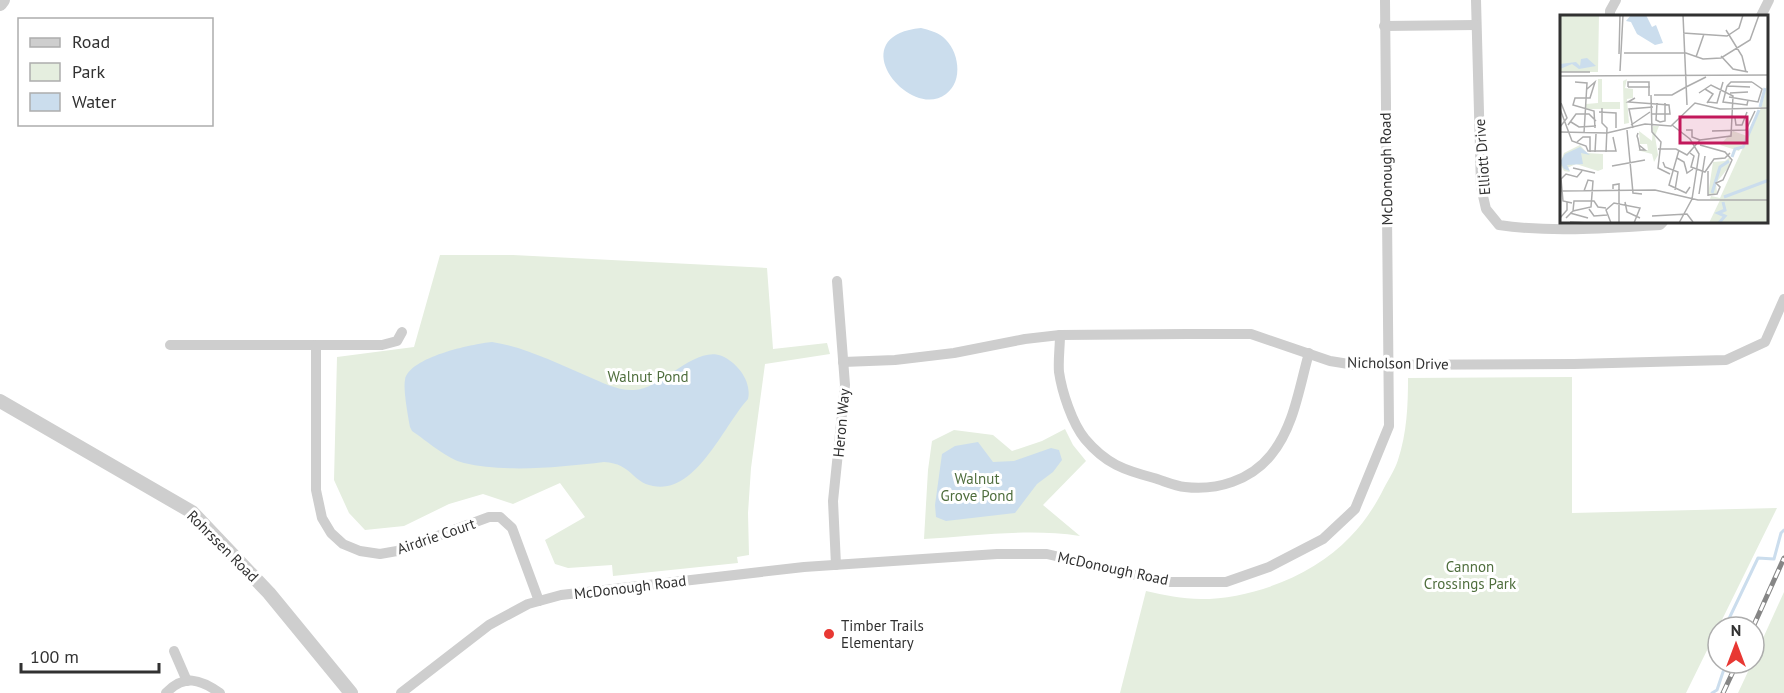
<svg xmlns="http://www.w3.org/2000/svg" width="1784" height="693" font-family="'PT Sans',sans-serif">
	<style>
		.green { fill: #e5eedf }
		.water { fill: #cbdded }
		.lines { fill: none; stroke-linecap: round; stroke-linejoin: round }
		.stream { stroke: #cbdded; stroke-width: 3 }
		.minor { stroke: #cecece; stroke-width: 10 }
		.tertiary { stroke: #cecece; stroke-width: 14 }
		.rail-casing { stroke: #868686; stroke-width: 5 }
		.rail { stroke: #fff; stroke-width: 3; stroke-dasharray: 9; stroke-linecap: butt }
		.poi-dot { fill: #e83833; stroke: #fff; stroke-width: 2 }
		.labels { text-anchor: middle; dominant-baseline: central; stroke-width: 6; stroke-linejoin: round; paint-order: stroke }
		.street-label { font-size: 15px; fill: #313131; stroke: #fff }
		.park-label { font-size: 15px; fill: #4f6e3d; stroke: #fff }
		.poi-label { font-size: 15px; fill: #313131; stroke: #fff; text-anchor: start }
		.inset-river { fill: none; stroke: #cbdded; stroke-width: 3 }
		.inset-road { fill: none; stroke: #adadad; stroke-width: 1.5 }
		.view { fill: #c2185b; fill-opacity: 0.15; stroke: #c2185b; stroke-width: 3 }
		.inset-edge { fill: none; stroke: #313131; stroke-width: 3 }
	</style>
	<rect width="100%" height="100%" fill="#fff"/>
	<g class="green">
		<polygon points="440,255 513,255 767,268 773,349 827,343 830,354 765,364 751,468 748,513 749,555 737,557 738,563 613,576 612,565 568,568 555,564 545,540 585,517 560,483 513,504 483,494 449,504 404,526 365,530 349,513 334,480 337,357 414,347"/>
		<path d="M1572,377v136l205,-5 -91,185h-566l26,-102c18,4 36,8 55,8 52,0 113,-24 149,-62 14,-14 25,-31 34,-49 5,-9 11,-19 14,-28 9,-27 10,-55 10,-82z"/>
		<path d="M1065,429l8,16 13,16 -43,44 37,31c-52,-8 -104,0 -156,3l4,-69 4,-29 22,-11 39,5 19,16 30,-10z"/>
		<polygon points="1784,592 1784,693 1738,693 1752,663 1754,663 1754,658"/>
	</g>
	<g class="water">
		<path d="M921,28c8,2 16,4 22,9 16,13 21,44 3,57 -36,28 -106,-58 -25,-66z"/>
		<path d="M492,342c33,5 64,21 95,34 14,6 31,15 47,14 28,-1 61,-45 88,-34 16,7 30,26 26,43 -24,26 -52,96 -95,87 -22,-4 -20,-22 -49,-24 -42,5 -98,11 -140,1 -17,-4 -37,-22 -52,-32l-2,-4c-2,-11 -7,-38 -5,-47 4,-23 67,-36 87,-38z"/>
		<polygon points="978,442 993,462 1014,461 1051,448 1059,450 1062,460 1053,472 1037,484 1015,513 946,521 936,517 935,505 942,454 955,446"/>
	</g>
	<g class="lines">
		<g class="stream">
			<polyline points="1725,627 1758,558 1774,559 1781,533 1784,530"/>
			<polyline points="1712,693 1717,690 1726,663"/>
		</g>
		<g class="minor">
			<path d="M1476,0l5,187 5,22 13,16c53,8 108,3 161,0l3,-3"/>
			<polyline points="1610,16 1610,11 1616,0"/>
			<polyline points="1761,16 1769,0"/>
			<polyline points="1384,26 1476,25"/>
			<path d="M1060,335c0,12 -2,25 -1,37 3,20 13,51 26,67 21,25 39,31 69,39 10,3 21,8 31,9 32,4 66,-7 86,-32 23,-28 28,-67 38,-102"/>
			<polyline points="170,345 316,345 316,490 322,518 331,533 343,544 360,551 380,554 397,551 489,517 500,517 512,528 539,601"/>
			<polyline points="316,345 382,345 397,341 402,332"/>
			<polyline points="843,362 895,360 954,353 1025,339 1060,335 1188,334 1251,334 1330,361 1355,365 1574,364 1726,360 1765,342 1784,299"/>
			<polyline points="836,565 833,501 845,385 837,281"/>
			<polyline points="174,651 187,681"/>
			<path d="M166,693c18,-19 34,-14 54,0"/>
			<polyline points="401,693 489,625 528,604 561,595 804,567 997,554 1047,554 1165,582 1226,582 1269,567 1323,539 1355,509 1389,426 1385,0"/>
		</g>
		<g class="tertiary">
			<polyline points="0,4 3,0"/>
			<polyline points="0,401 192,512 269,593 351,693"/>
		</g>
		<defs>
			<g id="rail">
				<polyline points="1753,627 1784,558"/>
				<polyline points="1723,693 1737,663"/>
			</g>
		</defs>
		<use href="#rail" class="rail-casing"/>
		<use href="#rail" class="rail"/>
	</g>
	<circle class="poi-dot" cx="829" cy="634" r="6"/>
	<g class="labels">
		<g class="street-label">
			<text transform="translate(1482 157) rotate(-94)">Elliott Drive</text>
			<text transform="translate(1386 169) rotate(-91)">McDonough Road</text>
			<text transform="translate(1398 363) rotate(1)">Nicholson Drive</text>
			<text transform="translate(841 423) rotate(-85)">Heron Way</text>
			<text transform="translate(436 536) rotate(-19)">Airdrie Court</text>
			<text transform="translate(223 546) rotate(45)">Rohrssen Road</text>
			<text transform="translate(1113 568) rotate(12)">McDonough Road</text>
			<text transform="translate(630 587) rotate(-7)">McDonough Road</text>
		</g>
		<g class="park-label">
			<text x="648" y="376">Walnut Pond</text>
			<text x="977" y="478">Walnut<tspan x="977" dy="17">Grove Pond</tspan></text>
			<text x="1470" y="566">Cannon<tspan x="1470" dy="17">Crossings Park</tspan></text>
		</g>
		<g class="poi-label">
			<text x="841" y="625">Timber Trails<tspan x="841" dy="17">Elementary</tspan></text>
		</g>
	</g>
	<g transform="translate(1560 15)">
		<rect width="208" height="208" fill="#fff"/>
		<path d="M0,0h39l-1,57h-38zM38,64h4v23h18v7h-34v-5l12,-1zM67,64l-2,9 8,1v9l-6,1 2,24 -5,1 -1,-43zM208,66v142h-59l11,-23 -10,-1 1,-3 9,2 41,-90zM93,111h6l-4,10 3,19 -4,7 -2,-8 -15,-4h11l-1,-6h-7l-1,-13 13,10zM173,116l14,5 -8,15 -19,-6zM20,130l7,8 16,1v15l-5,2 -22,-7 -9,4 3,4 -6,-1 -4,-7 4,-11zM170,142l-1,10 -13,16 1,10 -9,2 5,-33 12,-1z" fill="#e5eedf"/>
		<path d="M71,0h15l6,12 4,-2 7,18 -8,2 -18,-11 -6,-12 -5,-1zM27,43l9,8 -17,3 -7,-5 -12,5v-5l16,-2 4,4 1,-7zM20,132l10,8 -9,-2 2,11 -16,1 3,6 -6,-2 -4,-7 5,-8z" fill="#cbdded"/>
		<path class="inset-river" d="M200,92l5,-19M172,142l3,-8 8,-2 16,-37M152,178l8,-26 9,-6M164,182l45,-17M159,208l6,-7 -7,-3 7,-3 -2,-8"/>
		<path class="inset-road" d="M123,0l4,90M166,15l16,26 4,16M123,18l44,3 12,-8 4,-13M64,38h62l17,6 18,-1 29,-18 9,-25M59,39l1,-39M161,41l12,13 15,3M136,42l8,-23M60,56l3,-56M0,57h30M0,61l209,-1M15,67l12,1 -3,50M167,71l-4,16 24,3 1,-5M167,71l4,-4h21M167,71l23,1M68,72v-5h21v14M68,72h22M126,72l20,-10M27,74l8,-7 -5,16h-15l-2,7 21,6 1,17M145,74l8,5 -6,9M170,78l18,-1M91,80l1,37 9,10 -3,26 12,6M94,80h18l14,-8M169,82l29,5 4,-13 -10,-7M75,83l-7,4 41,3 1,9h-18M148,87l9,1 6,-21M97,88l-1,17 4,2 5,-1v-18M42,93v15l5,5 -1,24M0,94l12,32 14,5 2,5h28l-3,-14M39,97l17,1v15M175,103l1,7h6l5,-13M11,107l8,5 17,-1M8,110l8,-11h13l7,7M71,110l19,-13M112,110l18,14 9,15 -7,45 -13,24M0,112l7,-9 -6,-15M73,113l-4,-19 24,-2M67,115l6,63 9,1M126,115h6v7l8,3M152,116l34,-1 9,-19M0,117l47,1 38,-9 26,2 24,-23 25,6 49,-1M78,118l-1,3 1,3 2,11h5l-6,-5M17,127l6,-5h7v15M140,130l25,7 7,8 -9,20 -7,3 4,4 -3,7 -9,1M98,134h18l11,6 13,-15 31,-4 2,-40 -22,-11 -12,8M119,135l-10,35 17,8 4,-6M35,137l1,-18M130,138l4,3 -3,11 14,5 9,-13 11,-1 5,-5M117,143l7,4 3,11 6,-4M103,147l2,5 13,5 -3,18M52,151l33,-6M13,153l22,5M1,164l2,22 9,2M1,164l5,-5 11,3 5,-6M53,174v-4l6,-1v39M0,176l95,-1 43,10h71M139,179l6,-38M148,181v-25M65,187l2,10 13,6M29,194l5,7 13,-1M13,196l1,-10h20l4,6 8,1M10,198l18,5M92,201l35,-2 6,8M0,203l7,-8v-8M6,203l7,-7 18,-4 2,-26 -5,-1 -4,11M10,207l19,1M51,208l-5,-13 8,-7 26,5 -6,15"/>
		<path class="view" d="M120,102h67v26h-67z"/>
		<rect width="208" height="208" class="inset-edge"/>
	</g>
	<rect x="18" y="18" width="195" height="108" fill="#ffffff" stroke="#adadad" stroke-width="1.5"/>
	<rect x="30" y="38" width="30" height="9" fill="#cecece" stroke="#adadad" stroke-width="1.5"/>
	<text x="72" y="48" font-size="18" fill="#313131">Road</text>
	<rect x="30" y="63" width="30" height="18" fill="#e5eedf" stroke="#adadad" stroke-width="1.5"/>
	<text x="72" y="78" font-size="18" fill="#313131">Park</text>
	<rect x="30" y="93" width="30" height="18" fill="#cbdded" stroke="#adadad" stroke-width="1.5"/>
	<text x="72" y="108" font-size="18" fill="#313131">Water</text>
	<g transform="translate(1736 645)"><circle r="28" fill="#ffffff" stroke="#adadad" stroke-width="1.5"/>
	<path d="M0-4.5L10 22L0 15L-10 22Z" fill="#e83833"/>
	<text y="-9" font-size="16" font-weight="bold" text-anchor="middle" fill="#313131">N</text>
	</g>
	<path d="M21 663v9h138v-9" fill="none" stroke="#313131" stroke-width="3"/>
	<text x="30" y="663" font-size="18" fill="#313131" stroke="#ffffff" stroke-width="4.5" paint-order="stroke">100 m</text>
</svg>
